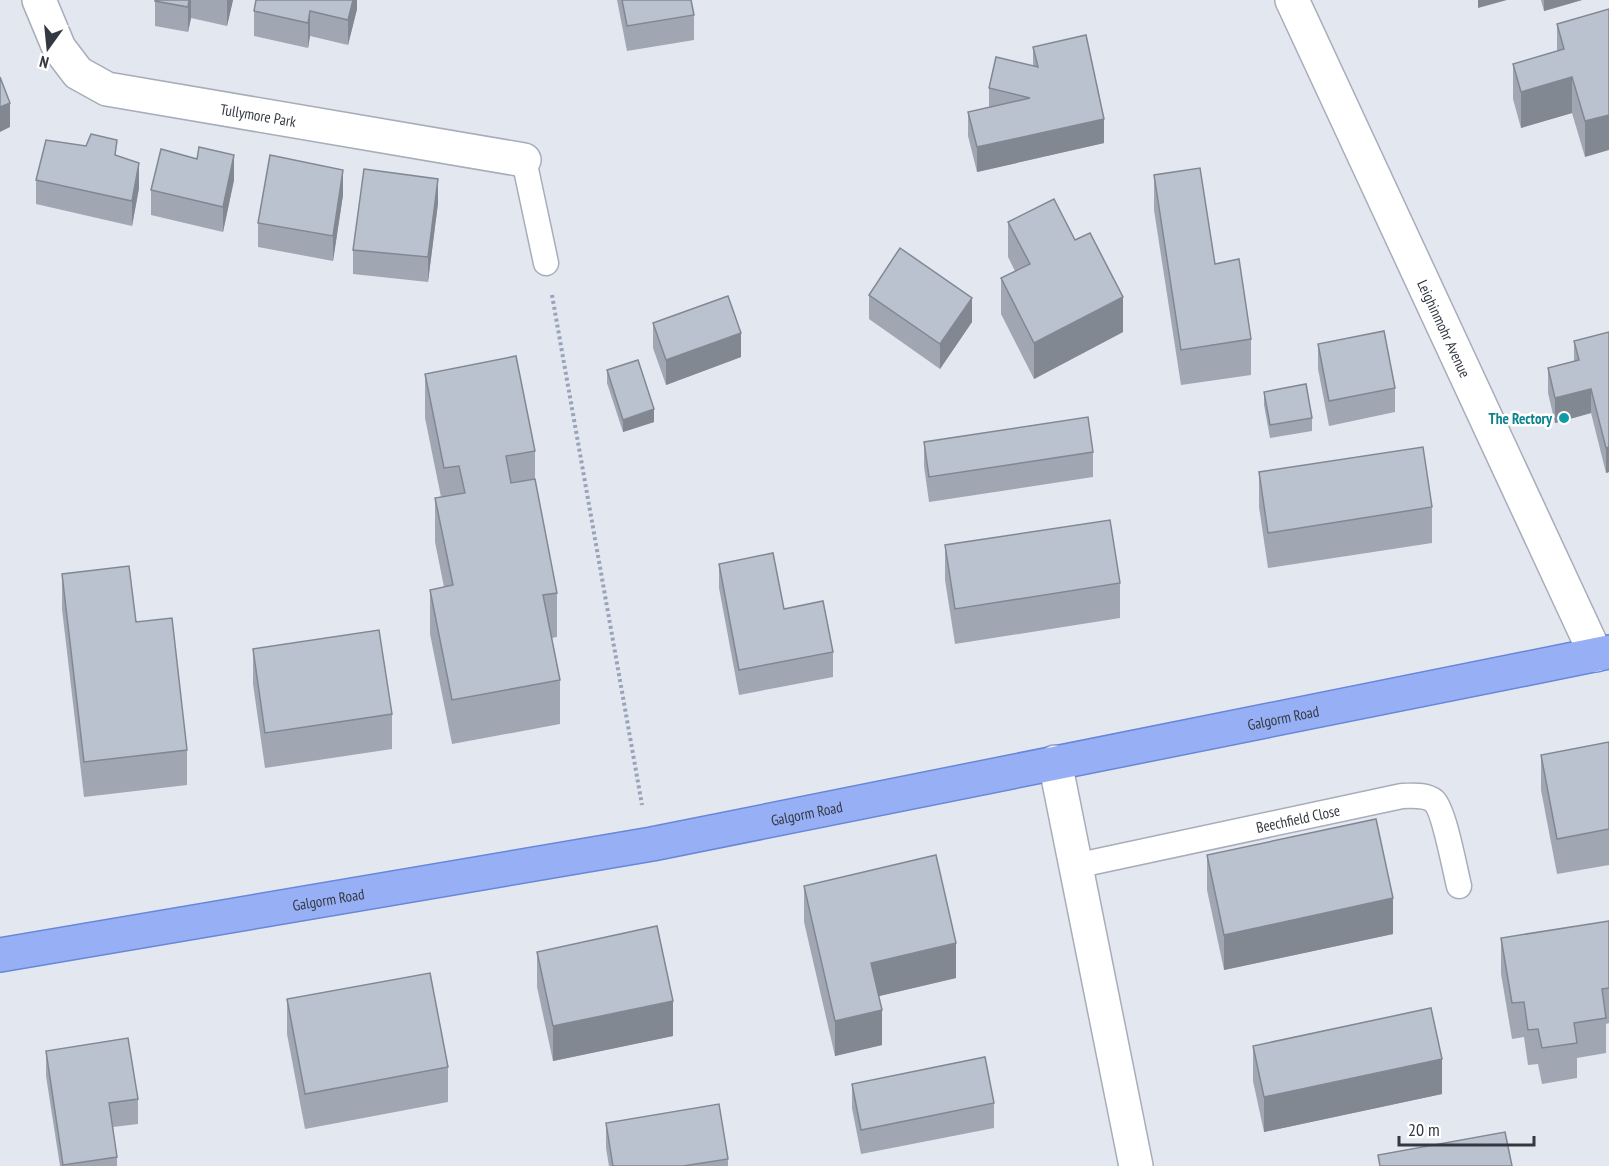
<svg xmlns="http://www.w3.org/2000/svg" width="1609" height="1166" font-family="'PT Sans Narrow',sans-serif">
	<style>
		.lines { fill: none; stroke-linecap: round; stroke-linejoin: round }
		.lane-casing { stroke: #a7adba; stroke-width: 27 }
		.street-casing { stroke: #a7adba; stroke-width: 36 }
		.primary-casing { stroke: #6987d8; stroke-width: 36 }
		.path { stroke: #99a4bb; stroke-width: 4; stroke-dasharray: 3 3; stroke-linecap: butt }
		.lane { stroke: #fff; stroke-width: 24 }
		.street { stroke: #fff; stroke-width: 33 }
		.primary { stroke: #97aff5; stroke-width: 33 }
		.wall { fill: #a0a7b3 }
		.shaded-wall { fill: #828892 }
		.building { fill: #bac2d0; stroke: #828892; stroke-width: 1.5 }
		.culture-dot { fill: #0f9aa8; stroke: #fff; stroke-width: 2 }
		.labels { text-anchor: middle; dominant-baseline: central; stroke-width: 5; stroke-linejoin: round; paint-order: stroke }
		.street-label { font-size: 15px; fill: #343941; stroke: #fff }
		.culture-label { font-size: 15px; font-weight: bold; fill: #0d838f; stroke: #fff; text-anchor: end }
	</style>
	<rect width="100%" height="100%" fill="#e3e7f0"/>
	<g class="lines">
		<defs>
			<g id="lane">
				<polyline points="524,160 546,263"/>
				<path id="s1" d="M1075,866l327,-70c11,0 23,-2 32,5 10,9 21,69 25,85"/>
			</g>
			<g id="street">
				<path id="s2" d="M39,0l20,48 19,25 29,16 417,71"/>
				<path id="s3" d="M1292,0l304,655"/>
				<polyline points="1055,762 1136,1166"/>
			</g>
			<g id="primary">
				<path id="s4" d="M0,955l652,-111 957,-192"/>
			</g>
		</defs>
		<use href="#lane" class="lane-casing"/>
		<use href="#street" class="street-casing"/>
		<use href="#primary" class="primary-casing"/>
		<polyline class="path" points="552,295 642,805"/>
		<use href="#lane" class="lane"/>
		<use href="#street" class="street"/>
		<use href="#primary" class="primary"/>
	</g>
	<g class="wall">
		<polygon points="155,0 233,0 227,26 191,18 188,32 155,26"/>
		<polygon points="357,0 357,9 348,45 310,36 308,48 254,36 254,11"/>
		<polygon points="617,0 691,0 694,15 694,40 627,51"/>
		<polygon points="1541,0 1582,0 1544,11"/>
		<polygon points="1609,9 1585,157 1572,113 1521,128 1513,99 1513,64 1557,51 1557,24"/>
		<polygon points="1033,47 1104,143 977,172 968,136 968,112 989,107 989,88 1033,66"/>
		<polygon points="86,146 117,156 139,188 132,226 36,204 36,180"/>
		<polygon points="197,159 234,180 223,232 151,215 151,190"/>
		<polygon points="1154,175 1215,264 1251,339 1251,375 1181,385 1154,210"/>
		<polygon points="343,195 333,261 258,247 258,223"/>
		<polygon points="438,203 428,282 353,274 353,250"/>
		<polygon points="1008,222 1123,332 1034,379 1001,314 1001,278 1015,271 1008,257"/>
		<polygon points="869,295 972,322 940,369 869,319"/>
		<polygon points="653,323 741,357 666,385 653,348"/>
		<polygon points="1609,332 1609,472 1606,473 1591,413 1555,423 1548,393 1548,368 1574,361 1574,341"/>
		<polygon points="1318,344 1395,388 1395,412 1329,426 1318,369"/>
		<polygon points="607,370 654,422 623,432 607,383"/>
		<polygon points="425,374 535,451 535,479 557,593 557,637 552,638 560,680 560,724 452,744 430,634 430,590 444,587 435,542 435,498 441,497 425,418"/>
		<polygon points="1264,392 1312,418 1312,431 1270,438 1264,405"/>
		<polygon points="924,442 1093,452 1093,477 929,502 924,466"/>
		<polygon points="1259,472 1432,507 1432,543 1268,568 1259,507"/>
		<polygon points="945,545 1120,583 1120,618 955,644 945,580"/>
		<polygon points="719,564 784,609 833,652 833,677 739,695 719,588"/>
		<polygon points="62,574 136,622 187,750 187,785 84,797 62,609"/>
		<polygon points="253,649 392,714 392,749 265,768 253,684"/>
		<polygon points="1609,742 1609,865 1557,874 1541,790 1541,755"/>
		<polygon points="1207,855 1393,934 1224,970 1207,890"/>
		<polygon points="804,886 956,978 879,996 882,1045 835,1056 804,922"/>
		<polygon points="1609,921 1609,1023 1606,1024 1606,1053 1577,1058 1577,1078 1542,1084 1538,1064 1528,1065 1524,1037 1512,1039 1501,974 1501,938"/>
		<polygon points="537,952 673,1036 553,1061 537,987"/>
		<polygon points="287,999 448,1067 448,1102 305,1129 287,1034"/>
		<polygon points="1253,1046 1442,1094 1264,1132 1253,1081"/>
		<polygon points="46,1051 138,1099 138,1124 113,1127 117,1157 117,1166 60,1166 46,1076"/>
		<polygon points="852,1084 994,1103 994,1128 861,1154 852,1108"/>
		<polygon points="606,1123 728,1159 728,1166 609,1166 606,1148"/>
	</g>
	<g class="shaded-wall">
		<polygon points="189,0 191,0 191,18 188,32 188,7"/>
		<polygon points="227,0 233,0 227,26"/>
		<polygon points="353,0 357,0 357,9 348,45 348,20"/>
		<polygon points="1478,0 1507,0 1478,8"/>
		<polygon points="1544,0 1582,0 1544,11"/>
		<polygon points="310,11 310,36 308,48 308,23"/>
		<polygon points="1572,77 1572,113 1521,128 1521,92"/>
		<polygon points="10,103 10,127 0,132 0,107"/>
		<polygon points="1609,115 1609,150 1585,157 1585,121"/>
		<polygon points="1104,119 1104,143 977,172 977,147"/>
		<polygon points="234,155 234,180 223,232 223,207"/>
		<polygon points="139,163 139,188 132,226 132,201"/>
		<polygon points="343,170 343,195 333,261 333,236"/>
		<polygon points="438,179 438,203 428,282 428,257"/>
		<polygon points="1123,297 1123,332 1034,379 1034,343"/>
		<polygon points="972,298 972,322 940,369 940,344"/>
		<polygon points="741,333 741,357 666,385 666,360"/>
		<polygon points="1591,389 1591,413 1555,423 1555,398"/>
		<polygon points="654,409 654,422 623,432 623,420"/>
		<polygon points="1609,447 1609,472 1606,473 1606,448"/>
		<polygon points="1393,898 1393,934 1224,970 1224,935"/>
		<polygon points="956,943 956,978 871,998 871,963"/>
		<polygon points="673,1001 673,1036 553,1061 553,1026"/>
		<polygon points="882,1010 882,1045 835,1056 835,1021"/>
		<polygon points="1442,1059 1442,1094 1264,1132 1264,1097"/>
	</g>
	<g class="building">
		<polygon points="155,0 189,0 188,7 155,1"/>
		<polygon points="256,0 353,0 348,20 310,11 308,23 254,11"/>
		<polygon points="622,0 691,0 694,15 627,26"/>
		<polygon points="1609,9 1609,115 1585,121 1572,77 1521,92 1513,64 1564,49 1557,24"/>
		<polygon points="1086,35 1104,119 977,147 968,112 1030,98 989,88 996,57 1038,67 1033,47"/>
		<polygon points="0,77 10,103 0,107"/>
		<polygon points="91,134 117,140 115,155 139,163 132,201 36,180 46,140 86,146"/>
		<polygon points="199,147 234,155 223,207 151,190 161,149 197,159"/>
		<polygon points="270,155 343,170 333,236 258,223"/>
		<polygon points="1200,168 1215,264 1239,259 1251,339 1181,350 1154,175"/>
		<polygon points="364,169 438,179 428,257 353,250"/>
		<polygon points="1054,199 1075,240 1090,233 1123,297 1034,343 1001,278 1030,264 1008,222"/>
		<polygon points="900,248 972,298 940,344 869,295"/>
		<polygon points="728,296 741,333 666,360 653,323"/>
		<polygon points="1384,331 1395,388 1329,401 1318,344"/>
		<polygon points="1609,332 1609,447 1606,448 1591,389 1555,398 1548,368 1579,360 1574,341"/>
		<polygon points="516,356 535,451 506,456 511,483 535,479 557,593 543,595 560,680 452,700 430,590 453,585 435,498 465,493 459,466 444,468 425,374"/>
		<polygon points="638,360 654,409 623,420 607,370"/>
		<polygon points="1306,384 1312,418 1270,425 1264,392"/>
		<polygon points="1088,417 1093,452 929,477 924,442"/>
		<polygon points="1423,447 1432,507 1268,533 1259,472"/>
		<polygon points="1110,520 1120,583 955,609 945,545"/>
		<polygon points="773,553 784,609 823,601 833,652 739,670 719,564"/>
		<polygon points="129,566 136,622 172,618 187,750 84,762 62,574"/>
		<polygon points="379,630 392,714 265,733 253,649"/>
		<polygon points="1609,742 1609,829 1557,839 1541,755"/>
		<polygon points="1376,819 1393,898 1224,935 1207,855"/>
		<polygon points="936,855 956,943 871,963 882,1010 835,1021 804,886"/>
		<polygon points="1609,921 1609,988 1602,989 1606,1018 1574,1023 1577,1043 1542,1048 1538,1029 1528,1030 1524,1002 1512,1003 1501,938"/>
		<polygon points="657,926 673,1001 553,1026 537,952"/>
		<polygon points="430,973 448,1067 305,1094 287,999"/>
		<polygon points="1431,1008 1442,1059 1264,1097 1253,1046"/>
		<polygon points="128,1038 138,1099 109,1103 117,1157 63,1165 46,1051"/>
		<polygon points="985,1057 994,1103 861,1130 852,1084"/>
		<polygon points="719,1104 728,1159 683,1166 613,1166 606,1123"/>
		<polygon points="1505,1132 1512,1166 1380,1166 1378,1155"/>
	</g>
	<circle class="culture-dot" cx="1564" cy="418" r="6"/>
	<g class="labels">
		<g class="street-label">
			<text stroke="none"><textPath href="#s2" startOffset="270">Tullymore Park</textPath></text>
			<text stroke="none"><textPath href="#s3" startOffset="362">Leighinmohr Avenue</textPath></text>
			<text stroke="none"><textPath href="#s4" startOffset="1305">Galgorm Road</textPath></text>
			<text stroke="none"><textPath href="#s4" startOffset="819">Galgorm Road</textPath></text>
			<text stroke="none"><textPath href="#s1" startOffset="228">Beechfield Close</textPath></text>
			<text stroke="none"><textPath href="#s4" startOffset="333">Galgorm Road</textPath></text>
		</g>
		<g class="culture-label">
			<text x="1552" y="418">The Rectory</text>
		</g>
	</g>
	<g transform="translate(48 48) rotate(195)" stroke="#ffffff" stroke-width="4.5" paint-order="stroke">
	<path d="M0-4.5L10 22L0 15L-10 22Z" fill="#343941"/>
	<text y="-9" font-size="16" font-weight="bold" text-anchor="middle" fill="#343941">N</text>
	</g>
	<path d="M1399 1136v9h135v-9" fill="none" stroke="#343941" stroke-width="3"/>
	<text x="1408" y="1136" font-size="18" fill="#343941" stroke="#ffffff" stroke-width="4.5" paint-order="stroke">20 m</text>
</svg>
